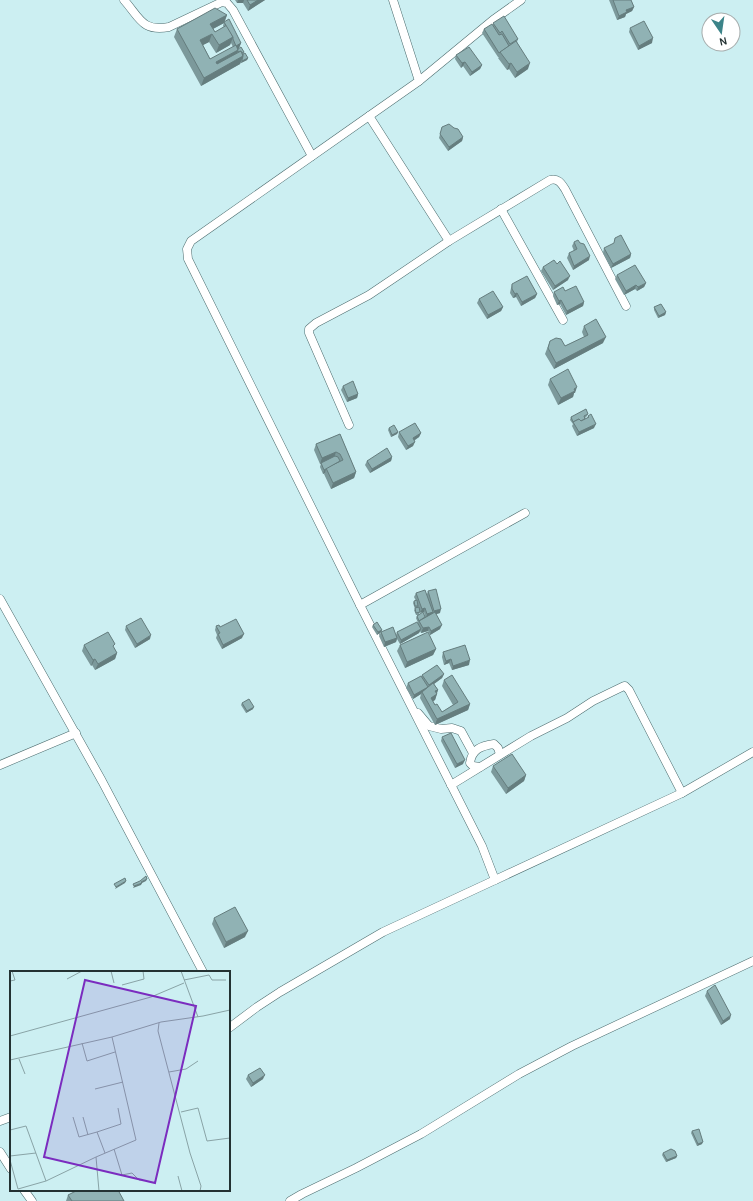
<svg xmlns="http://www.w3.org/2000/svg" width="753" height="1201" font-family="Karla,sans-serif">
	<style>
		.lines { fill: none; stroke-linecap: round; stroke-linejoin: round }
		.minor-casing { stroke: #4c6c6e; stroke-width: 9 }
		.minor { stroke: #fff; stroke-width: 8 }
		.wall { fill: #7c999b; fill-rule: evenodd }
		.shaded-wall { fill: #657d7e }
		.building { fill: #90b2b4; stroke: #657d7e }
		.inset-road { fill: none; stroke: #89a3a6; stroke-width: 1 }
		.view { fill: #7b2cbf; fill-opacity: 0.15; stroke: #7b2cbf; stroke-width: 2 }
		.inset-edge { fill: none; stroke: #243233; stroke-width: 2 }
	</style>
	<rect width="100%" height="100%" fill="#cceff2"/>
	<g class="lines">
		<defs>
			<g id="minor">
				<path d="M124,0c16,18 18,32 45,27l53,-25 5,1 6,7 79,146"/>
				<polyline points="419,81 493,20 521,0"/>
				<path d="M369,116l80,125 101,-61c8,-2 11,3 15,9l61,117"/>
				<polyline points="501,209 563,320"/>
				<polyline points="349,425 309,333 309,329 316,323 369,295 449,241"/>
				<polyline points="0,599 102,781 203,972"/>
				<polyline points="360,605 525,513"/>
				<polyline points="418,713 429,726 441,729 452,728 461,731 473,753"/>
				<polyline points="0,765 76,733"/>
				<path d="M480,767l-7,-1 -3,-3c2,-14 11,-17 24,-19l4,4 2,6"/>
				<polyline points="451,785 531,736 567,718 593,701 624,686 625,686 629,690 682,793"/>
				<polyline points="495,880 682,793 753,752"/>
				<polyline points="229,1028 257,1007 280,992 383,932 495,880 482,846 360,605 188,259 187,249 191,241 419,81 393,0"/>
				<polyline points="0,1121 11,1117"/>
				<polyline points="0,1152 11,1169"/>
				<polyline points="24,1190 32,1201"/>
				<polyline points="290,1201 302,1194 356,1168 421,1134 519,1074 572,1046 753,961"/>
			</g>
		</defs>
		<use href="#minor" class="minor-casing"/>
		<use href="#minor" class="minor"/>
	</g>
	<g class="wall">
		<polygon points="235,0 265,0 248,11 243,3 237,3"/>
		<polygon points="609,0 631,0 634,7 632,11 626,14 625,17 617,20"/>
		<path d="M227,15l-3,8 -11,6 2,3 9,-5 -1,-1 1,-4 17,21 -2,5 -1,1 6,3 -1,2 5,4 -1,2 -6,3v-1l-1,2 -39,22 -27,-49 3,-8zM209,42l7,11 14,-8 1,-2 2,4 -23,12 -7,-14z"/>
		<polygon points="493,23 518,39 517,42 528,69 515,78 509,69 507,70 498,58 499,57 498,57 482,33 484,29 493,25"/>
		<polygon points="630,28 652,43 638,50 629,32"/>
		<polygon points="456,55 482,65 480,69 470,76 463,66 461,68 455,59"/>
		<polygon points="442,127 463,137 462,141 448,151 439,138"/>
		<polygon points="574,242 589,260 573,270 567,258 569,253 574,251 572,246"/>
		<polygon points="604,248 631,254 630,258 611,268 603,253"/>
		<polygon points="557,264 568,280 553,290 541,271 543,267"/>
		<polygon points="617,275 646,283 644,287 637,291 635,289 624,295 615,279"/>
		<polygon points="512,284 537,294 535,298 521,306 516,297 513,298 510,293 511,288"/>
		<polygon points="565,291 584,302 583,306 566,315 560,304 557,305 553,296 554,292"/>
		<polygon points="479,299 503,307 501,311 487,319 477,303"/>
		<polygon points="654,307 666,312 665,315 658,318 654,310"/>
		<polygon points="584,326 603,343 554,369 545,354 550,341 565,346 584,337 582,332"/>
		<polygon points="550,379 575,393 574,393 573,397 558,405 548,385"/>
		<polygon points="343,386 358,394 357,398 347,402 341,390"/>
		<polygon points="588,414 587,416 585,418 585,419 587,418 588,416 594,428 577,436 572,426 573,424 570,420 571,417"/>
		<polygon points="389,428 398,432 397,434 391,437 388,430"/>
		<polygon points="399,432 421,433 419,437 414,441 413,446 406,450 398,437"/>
		<polygon points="340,434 356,472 354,478 331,489 324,474 325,473 323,474 320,467 321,463 320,464 314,450 316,444"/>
		<polygon points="392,457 391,461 370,473 365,465 367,461"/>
		<path d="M428,591l12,22 -4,1 4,15 -10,6 -2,-4 -7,2 -1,-2 -1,2 -19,11 -3,-5 -1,3 -12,5 -5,-11 2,-4 -4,3 -5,-8 1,-2 9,5 -1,2 15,3 1,-3 21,-9 -2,-5 1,-2 1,-1h-2l-2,-5 1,-1 -2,-6 1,-2h2l-2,-4 2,-4 11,1zM420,612h4l1,5 -6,-3z"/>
		<polygon points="126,626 150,639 135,648 125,630"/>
		<polygon points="216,626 220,627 242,638 222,649 216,638 217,635 215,630"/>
		<polygon points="84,645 114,648 117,653 115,659 95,670 92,665 91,666 82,651"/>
		<polygon points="400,645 436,649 433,655 405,668 397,651"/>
		<polygon points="443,652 469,665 452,670 449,663 444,665 442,657"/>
		<polygon points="444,674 442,678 434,684 438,690 435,700 433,701 435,705 442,712 453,705 442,686 444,680 470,704 468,710 435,725 420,698 421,694 413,699 406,688 408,683 421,677 422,675"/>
		<polygon points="242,703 253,709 246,713 241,705"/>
		<polygon points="442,737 463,764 455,768 441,741"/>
		<polygon points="493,766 526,775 524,781 506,794 491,772"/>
		<polygon points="214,918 245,937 224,948 212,924"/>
		<polygon points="707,991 730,1019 721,1025 705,996"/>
		<polygon points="248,1075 263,1079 251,1087 246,1079"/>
		<polygon points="692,1131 702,1144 697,1146 691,1133"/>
		<polygon points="663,1153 677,1156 676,1158 666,1162 662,1155"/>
		<polygon points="68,1195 124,1201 66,1201"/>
	</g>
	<g class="shaded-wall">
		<polygon points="238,0 244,0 243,3 237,3"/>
		<polygon points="258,0 265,0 248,11 250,5"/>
		<polygon points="634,7 632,11 626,14 625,17 617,20 619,16 626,10"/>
		<polygon points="227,15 224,23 207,32 210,24"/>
		<polygon points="212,34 209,42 197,48 200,40"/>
		<polygon points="233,37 230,45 216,53 219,45"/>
		<polygon points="653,38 652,43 638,50 639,46"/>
		<polygon points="241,43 239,48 235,50 236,46"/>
		<polygon points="238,50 235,58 213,70 216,62"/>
		<polygon points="243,56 240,64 201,86 204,78"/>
		<polygon points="248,58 247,60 241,63 242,61"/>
		<polygon points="465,62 463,66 461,68 462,63"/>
		<polygon points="511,63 509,69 507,70 509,64"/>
		<polygon points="530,63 528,69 515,78 517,72"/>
		<polygon points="482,65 480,69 470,76 472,72"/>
		<polygon points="463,137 462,141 448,151 449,147"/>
		<polygon points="631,254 630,258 611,268 613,264"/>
		<polygon points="590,256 589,260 573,270 574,266"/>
		<polygon points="570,276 568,280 553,290 555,286"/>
		<polygon points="646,283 644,287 637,291 638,287"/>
		<polygon points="636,285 635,289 624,295 626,291"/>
		<polygon points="517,293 516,297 513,298 515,294"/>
		<polygon points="537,294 535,298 521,306 522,302"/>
		<polygon points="561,300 560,304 557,305 559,301"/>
		<polygon points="584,302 583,306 566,315 567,311"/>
		<polygon points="503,307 501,311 487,319 488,315"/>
		<polygon points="666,312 665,315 658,318 659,316"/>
		<polygon points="606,337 603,343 554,369 556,363"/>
		<polygon points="577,387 575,393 574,393 573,397 558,405 561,398 574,389"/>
		<polygon points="358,394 357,398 347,402 348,398"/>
		<polygon points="596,424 594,428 577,436 579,432"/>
		<polygon points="398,432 397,434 391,437 392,435"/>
		<polygon points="421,433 419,437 411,442 413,438"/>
		<polygon points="415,442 413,446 406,450 408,446"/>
		<polygon points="336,452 334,458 320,464 322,458"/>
		<polygon points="392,457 391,461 370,473 372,469"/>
		<polygon points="326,469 325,473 323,474 324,470"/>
		<polygon points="356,472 354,478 331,489 333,483"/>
		<polygon points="425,608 424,612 420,613 422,609"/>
		<polygon points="441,609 440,613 433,615 434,611"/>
		<polygon points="433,612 432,616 426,618 427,614"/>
		<polygon points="442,625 440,629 430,635 431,631"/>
		<polygon points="429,627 428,631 421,633 423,628"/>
		<polygon points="421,629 419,633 400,644 401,640"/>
		<polygon points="382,630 381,632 377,635 378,632"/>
		<polygon points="244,634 242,638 222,649 223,645"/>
		<polygon points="151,635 150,639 135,648 137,644"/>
		<polygon points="397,638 396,642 384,647 385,642"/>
		<polygon points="436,649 433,655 405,668 407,662"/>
		<polygon points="117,653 115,659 95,670 98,664"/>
		<polygon points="95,659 92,665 91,666 93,660"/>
		<polygon points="451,659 449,663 444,665 446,661"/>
		<polygon points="470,660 469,665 452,670 453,666"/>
		<polygon points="444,674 442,678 427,689 429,685"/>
		<polygon points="428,687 426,691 422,692 421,694 413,699 414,695"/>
		<polygon points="438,690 436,695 437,694 435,700 428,704 431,698 435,691"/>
		<polygon points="470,704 468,710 435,725 437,719"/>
		<polygon points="254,707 253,709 246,713 247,711"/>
		<polygon points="465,760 463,764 455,768 457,764"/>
		<polygon points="526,775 524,781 506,794 508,788"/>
		<polygon points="147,879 146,881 140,884 141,882"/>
		<polygon points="126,881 125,883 115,889 116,887"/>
		<polygon points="142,883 141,885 133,888 134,886"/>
		<polygon points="248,931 245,937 224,948 226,942"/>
		<polygon points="731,1015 730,1019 721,1025 723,1021"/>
		<polygon points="265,1075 263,1079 251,1087 253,1083"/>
		<polygon points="703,1142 702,1144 697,1146 698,1144"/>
		<polygon points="677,1156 676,1158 666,1162 667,1160"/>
	</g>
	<g class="building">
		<polygon points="247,0 258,0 250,5"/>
		<polygon points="613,0 631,0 634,7 626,10 627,12 619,16"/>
		<polygon points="215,8 227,15 210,24 215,32 227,25 233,37 219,45 212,34 200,40 210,59 236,45 238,50 216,62 217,64 241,51 243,56 204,78 177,29"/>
		<polygon points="504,16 518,39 510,44 502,31 500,33 493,23"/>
		<polygon points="229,19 241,43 236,46 233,39 233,37 224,22"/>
		<polygon points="644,21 653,38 639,46 630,28"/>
		<polygon points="492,24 499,35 502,34 509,46 499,53 484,29"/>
		<polygon points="516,41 530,63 517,72 511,63 509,64 500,52"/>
		<polygon points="241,47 244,52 242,53 241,51 237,52 238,50 238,49"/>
		<polygon points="469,47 482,65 472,72 465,62 462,63 456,55"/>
		<polygon points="245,53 248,58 242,61 242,60 243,56 243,54"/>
		<polygon points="449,124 454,128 458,129 463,137 449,147 440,134 442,127"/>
		<polygon points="621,235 631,254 613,264 604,248 614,243 615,238"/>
		<polygon points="578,240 580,243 584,244 590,256 574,266 569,253 577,249 574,242"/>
		<polygon points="554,260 557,264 560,261 570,276 555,286 543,267"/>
		<polygon points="635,265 646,283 638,287 636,285 626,291 617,275"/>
		<polygon points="527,276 537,294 522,302 517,293 515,294 512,289 512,284"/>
		<polygon points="576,286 584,302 567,311 561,300 559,301 554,292 563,287 565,291"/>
		<polygon points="493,291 503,307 488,315 479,299"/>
		<polygon points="661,304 666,312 659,316 654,307"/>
		<polygon points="596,319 606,337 556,363 548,348 550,341 556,338 561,339 565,346 588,335 584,326"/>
		<polygon points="568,369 577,387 574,389 575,391 561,398 550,379"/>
		<polygon points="353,381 358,394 348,398 343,386"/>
		<polygon points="586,409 588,414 584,416 585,419 581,421 579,419 573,422 571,417"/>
		<polygon points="591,414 596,424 579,432 573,422 579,419 581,421 589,417 588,416"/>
		<polygon points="415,423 421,433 413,438 415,442 408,446 399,432"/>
		<polygon points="394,425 398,432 392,435 389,428"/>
		<polygon points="340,434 356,472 333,483 326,468 343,460 340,454 336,452 322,458 316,444"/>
		<polygon points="387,448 392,457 372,469 367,461"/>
		<polygon points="335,456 338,457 340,461 324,470 321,463"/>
		<polygon points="436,589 441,609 434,611 428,591"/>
		<polygon points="425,590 433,612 427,614 425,608 422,609 416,593"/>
		<polygon points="417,600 418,606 415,606 414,601"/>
		<polygon points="419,607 420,612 416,613 415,608"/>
		<polygon points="423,612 425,617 419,621 417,616"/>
		<polygon points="435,612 442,625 431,631 429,627 423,628 419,621"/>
		<polygon points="141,618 151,635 137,644 126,626"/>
		<polygon points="236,619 244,634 223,645 218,634 220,633 216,626 219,625 220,627"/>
		<polygon points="377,622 382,630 378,632 373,625"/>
		<polygon points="417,622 421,629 401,640 397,632"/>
		<polygon points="393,627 397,638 385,642 381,632"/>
		<polygon points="108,632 115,644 113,646 117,653 98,664 95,659 93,660 84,645"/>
		<polygon points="428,632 436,649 407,662 400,645"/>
		<polygon points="465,645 470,660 453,666 451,659 446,661 443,652"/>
		<polygon points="437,665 444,674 429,685 422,675"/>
		<polygon points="452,675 470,704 437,719 422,692 433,683 438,690 435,691 437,694 431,698 435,705 437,704 442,712 458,702 444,680"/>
		<polygon points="421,676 428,687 414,695 408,683"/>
		<polygon points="249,699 254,707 247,711 242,703"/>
		<polygon points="451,733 465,760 457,764 442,737"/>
		<polygon points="512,754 526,775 508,788 493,766"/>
		<polygon points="146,876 147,879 141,882 142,883 134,886 133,884 140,881"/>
		<polygon points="125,878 126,881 116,887 114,884"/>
		<polygon points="235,907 248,931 226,942 214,918"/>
		<polygon points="715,985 731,1015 723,1021 707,991"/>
		<polygon points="260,1068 265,1075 253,1083 248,1075"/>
		<polygon points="699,1129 703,1142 698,1144 692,1131"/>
		<polygon points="671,1149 675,1151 677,1156 667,1160 663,1153"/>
		<polygon points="78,1190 118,1190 124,1201 72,1201 68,1195"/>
	</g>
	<g transform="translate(10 971)">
		<rect width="220" height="220" fill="#cceff2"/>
		<path class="inset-road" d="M101,0l3,12M171,0l17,46M57,8l15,-8M174,9l25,-5 3,5h14M0,10l5,-1 -3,-9M112,14l22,-6 -1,-8M149,52l-1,8 32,122 11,33 -1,5M0,65l141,-39 33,-14M72,72l5,18 28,-9M9,88l6,15M0,89l102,-23M159,101l17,-3 12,-8M85,118l28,-7M171,141l17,-4 9,33 23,-3M63,146l6,20 18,-5 8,21M73,146l5,18M0,159l16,-4 20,55M87,161l24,-8 -3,-16M104,178l8,26 10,-2 7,7h4M0,185l26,-3M0,189l8,29 28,-8 50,-24M168,205l4,15M89,220l-3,-34 40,-17 -24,-103 49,-15 42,-6 27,-6"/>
		<path class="view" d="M75,9l111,26 -41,177 -111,-26z"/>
		<rect width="220" height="220" class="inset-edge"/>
	</g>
	<g transform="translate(721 32) rotate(167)"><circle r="19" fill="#ffffff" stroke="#a7adad"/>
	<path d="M0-3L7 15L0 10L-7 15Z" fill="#3c8489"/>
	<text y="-6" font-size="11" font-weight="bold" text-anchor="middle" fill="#243233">N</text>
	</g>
</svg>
